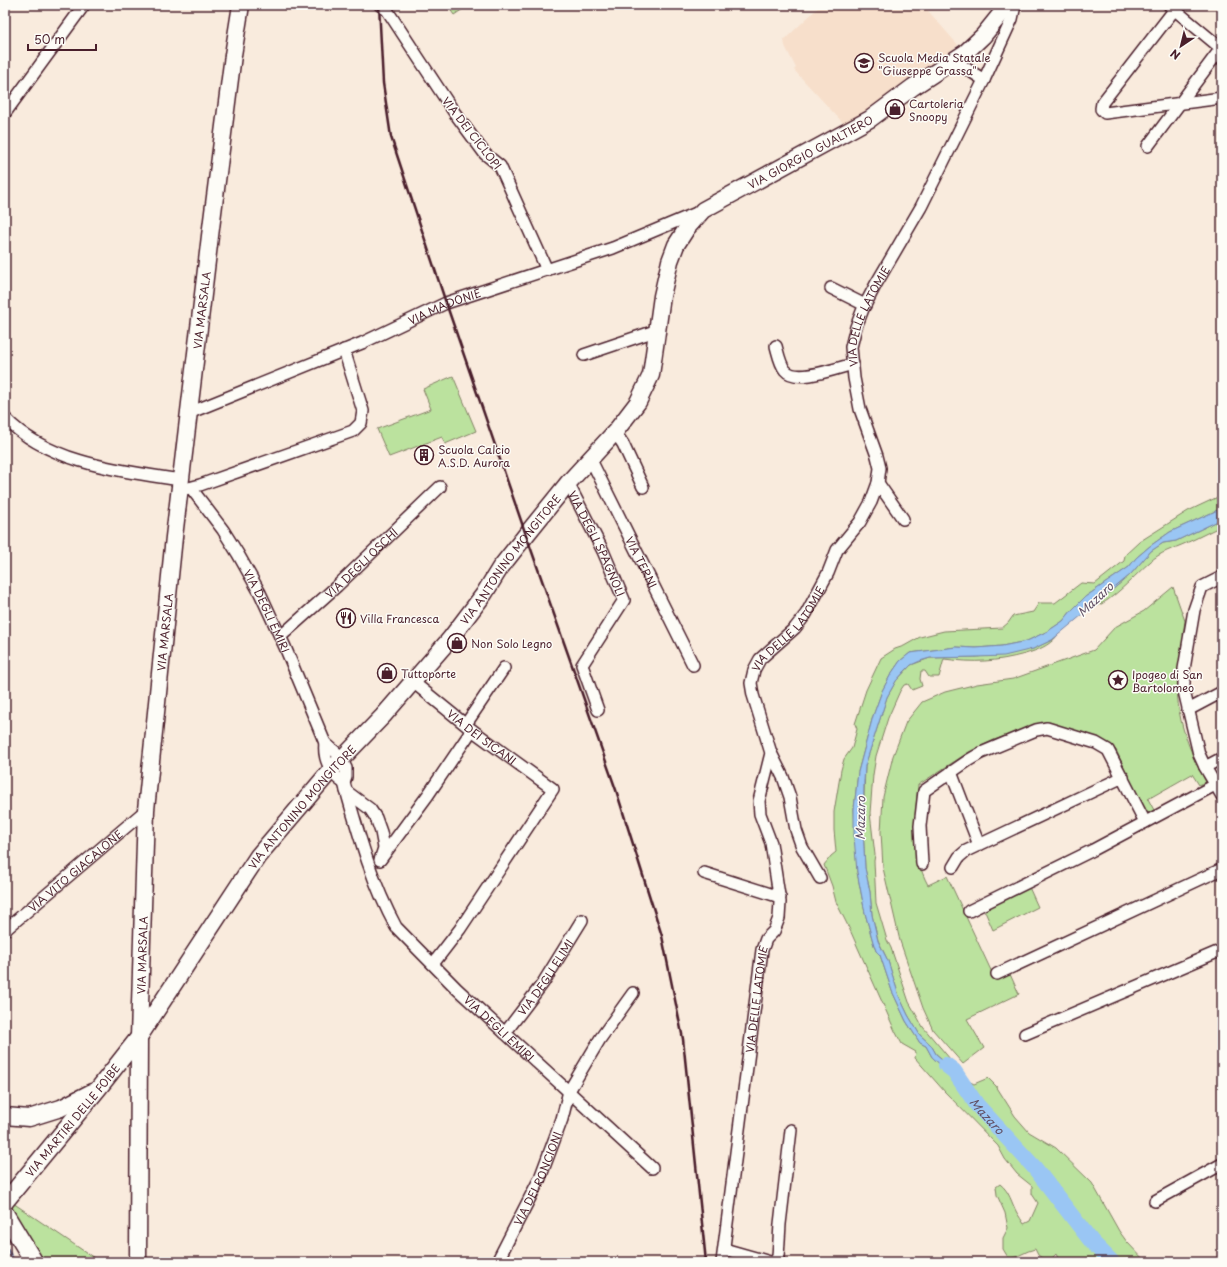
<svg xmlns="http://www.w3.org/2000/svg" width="1227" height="1267" font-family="'Playpen Sans',sans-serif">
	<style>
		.built { fill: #f7dfcb }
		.green { fill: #bbe29e; stroke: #828064 }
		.water { fill: #9ac6f4; stroke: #7a83a4 }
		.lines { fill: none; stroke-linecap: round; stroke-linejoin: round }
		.stream { stroke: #7a83a4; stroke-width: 2.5 }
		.river { stroke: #9ac6f4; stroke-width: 16 }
		.street-casing { stroke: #4a1f2b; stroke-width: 14 }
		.secondary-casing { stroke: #4a1f2b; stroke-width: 19 }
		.primary-casing { stroke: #4a1f2b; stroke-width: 20 }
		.street { stroke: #fdfcf7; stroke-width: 11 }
		.secondary { stroke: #fdfcf7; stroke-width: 16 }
		.primary { stroke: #fdfcf7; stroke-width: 17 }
		.rail { stroke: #4a1f2b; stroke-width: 2.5 }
		.labels { text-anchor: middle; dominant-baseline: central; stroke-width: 3; stroke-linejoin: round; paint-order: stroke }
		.poi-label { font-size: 11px; fill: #4a1f2b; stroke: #fdfcf7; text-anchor: start }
		.street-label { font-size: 11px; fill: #4a1f2b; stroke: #fdfcf7 }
		.water-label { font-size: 12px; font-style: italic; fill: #625167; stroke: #fdfcf7 }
	</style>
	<rect width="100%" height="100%" fill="#f9ebdd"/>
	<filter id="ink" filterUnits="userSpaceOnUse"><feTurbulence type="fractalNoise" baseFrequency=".025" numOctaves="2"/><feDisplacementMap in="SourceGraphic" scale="8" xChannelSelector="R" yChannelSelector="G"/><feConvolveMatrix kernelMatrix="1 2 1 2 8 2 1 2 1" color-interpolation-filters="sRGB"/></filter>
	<g filter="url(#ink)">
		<polygon class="built" points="821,5 923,5 958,45 941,59 871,109 844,124 794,70 796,68 785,46 784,40"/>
		<g class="green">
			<polygon points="447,5 469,5 454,15"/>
			<polygon points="453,376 476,431 445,444 442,437 389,457 377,429 431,409 423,389"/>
			<path d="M1222,495v13l-52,24 -20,14 -14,12 -7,9 -44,30 -13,13 -9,11 -15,10 -21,10 -25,5 -26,2 -20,-1 -46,6 -10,8 -9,13 -9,17 -9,25 -15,56 -4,37 3,63 8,41 8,29 3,9 4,4 12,36 14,30 14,22 6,3 6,11 11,10 7,3 2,6 7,4 -2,-6 -11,-12 -10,-8 -5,-9 -11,-10 -12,-20 -9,-19 -11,-35 -10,-21 -6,-25 -2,-23 -5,-24 -2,-41 2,-61 22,-69 9,-16 15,-16 19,-7 47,-1 56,-8 19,-9 5,-4c-8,10 -19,14 -32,18 -30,8 -50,9 -81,5l-5,18h-10l-4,-6h-4l-1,8 2,7 -10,4 -4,-6 -4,1 -4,6 -12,27 -12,38 -3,19 -3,38 5,42 -1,6 2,42 11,37 4,8 18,54 14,25 39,46 3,6 9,5 14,-6 8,8 19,30 14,16 27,16 36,35 27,48 8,11 19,20h-86l-4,-8 -5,5 -5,2 -8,-6 -3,-6c-10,2 -16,8 -26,10l-6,-10v-11l5,-10 -3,-15 -8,-18 -1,-8 4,-3c10,8 11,18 17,29 2,4 5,7 7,11l6,-3 8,-18 -6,-9v-8l-15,-12 -12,-15 -7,-13 -53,-54 -30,-34 1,-6 -14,-8 -7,-13 -45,-101 -14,-28 -4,-16 -8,-21 7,-9 5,-4 -2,-22v-18l7,-42 3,-11 8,-11 5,-19 -2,-5 11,-34 15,-32 14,-9 9,-3 16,-9 24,-6 58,-3 6,-5 5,-7 20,-4 6,-9h16l26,-20 14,1 29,-23 1,-6 14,-13 49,-31z"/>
			<path d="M1222,519v7c-12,5 -24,12 -36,17 -13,6 -26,9 -36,19 -12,10 -43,45 -58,45l38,-32 21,-24 12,-8 13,-2z"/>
			<path d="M1173,587l12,34 -2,13 2,4c-16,57 -6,93 21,144l-7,3 -7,-11 -44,25 6,11 -8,4 -30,-64 -8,-6 -54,-20 -10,-2 -50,18 -25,12 -51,33c-3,33 -7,69 10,100l19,-9 48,103 14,-7 10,22 -52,25 17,29 -21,16 -30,-34 -10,-22 -23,-67 -17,-73 -2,-36 2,-35 10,-41 13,-34 16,-20 23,-10 32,-8 36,-5 81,-29 21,-23 29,-16z"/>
			<polygon points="1028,885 1038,907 993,930 983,907"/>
			<polygon points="13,1203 100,1262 44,1262 16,1218 12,1210"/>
		</g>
		<polygon class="water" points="1222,508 1222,519 1176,541 1163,543 1151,551 1130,575 1052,640 1033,649 1004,656 977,657 930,658 920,661 911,665 904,672 896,681 887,697 865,766 864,782 863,827 865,868 870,892 872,915 878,941 888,961 899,996 908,1015 920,1035 931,1045 936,1054 955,1070 959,1080 952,1076 950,1070 943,1067 932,1057 926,1046 920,1043 906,1021 892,991 880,955 876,951 873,942 865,913 857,872 854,837 854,809 858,772 873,716 882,691 891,674 900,661 910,653 956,647 976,648 1002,646 1027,641 1048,631 1063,621 1072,610 1085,597 1129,567 1136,558 1150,546 1170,532"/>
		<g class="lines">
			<polyline class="stream" points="5,1246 15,1262"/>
			<path class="river" id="s1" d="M946,1065l8,6 23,34 57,62 58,75 20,20"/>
			<defs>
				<g id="street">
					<polyline points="380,5 387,10 454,112 485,154 500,166 547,270"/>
					<polyline points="1169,5 1222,49"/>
					<polyline points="1178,5 1102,103 1101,109 1105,113 1222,98"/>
					<polyline points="953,60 984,80 1012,19 1015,5"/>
					<polyline points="5,113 84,5"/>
					<polyline points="1148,146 1222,47"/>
					<polyline points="831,288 865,305"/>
					<path d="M776,346c2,7 4,18 9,24 11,14 52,-2 68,-6"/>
					<polyline points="584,355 658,330"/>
					<path id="s2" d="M189,413l173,-70 84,-40 167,-55 86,-36"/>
					<path d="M5,418c44,46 117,53 176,62"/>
					<polyline points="615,432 623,444 643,487"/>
					<path id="s3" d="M590,458l103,207"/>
					<path id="s4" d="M568,483l35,68 21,49 -42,65 16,45"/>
					<polyline points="878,483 903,519"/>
					<path id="s5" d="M191,488l32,42 15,24 22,39 25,54 40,96 14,12 7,13v9l-2,6c14,49 27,98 52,144l61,62 195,179"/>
					<polyline points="185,489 200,485 353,431 361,423 363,411 344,350"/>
					<polyline points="1222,577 1202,587 1194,610 1184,669 1184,691 1199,754 1205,767 1222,796"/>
					<path id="s6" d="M280,637l57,-51 103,-99"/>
					<path id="s7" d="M413,682l59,48 81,59 -93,140 -27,35"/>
					<polyline points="1188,710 1222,692"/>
					<polyline points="466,724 504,668"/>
					<path d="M325,743c-2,16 6,32 19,40"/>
					<polyline points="771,753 783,777 790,797 796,830 802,847 820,878"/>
					<polyline points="1205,767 1222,758"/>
					<polyline points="951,772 979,845"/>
					<polyline points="346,791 370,809 376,818 381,832 384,848 381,857"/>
					<polyline points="380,860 428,795 472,730"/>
					<polyline points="922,864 920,826 924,791 969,760 981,753 1036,730 1047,728 1096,743 1108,750 1145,822"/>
					<polyline points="953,867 959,857 966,851 1123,777"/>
					<polyline points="704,873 780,897"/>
					<polyline points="969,911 1093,850 1215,785"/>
					<path id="s8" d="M5,930l141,-120"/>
					<polyline points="997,974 1222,869"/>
					<path id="s9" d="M505,1033l38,-50 39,-63"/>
					<polyline points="1025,1034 1222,950"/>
					<polyline points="1155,1201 1222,1164"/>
					<polyline points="724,1249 770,1262"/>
					<path id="s10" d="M497,1262l43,-84 22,-59 7,-28 31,-52 33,-46"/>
					<path id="s11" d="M722,1262l40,-312 4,-11 8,-8 5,-13 1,-16 -9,-59 -11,-29 -1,-13 12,-48 -18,-58 -2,-12 3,-13 6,-11 35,-31 11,-14 22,-41 9,-23 23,-28 11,-20 7,-19 2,-15 -3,-12 -17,-47 -6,-31 -3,-31 5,-20 7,-18 13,-25 45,-77 63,-127"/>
					<polyline points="773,1262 775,1261 778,1257 780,1224 791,1130"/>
				</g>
				<g id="secondary">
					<polyline points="5,1116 29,1118 61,1108 92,1092"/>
					<path id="s12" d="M5,1202l93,-113 41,-52 119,-181 73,-86 52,-54 67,-77 34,-45 16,-26 26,-33 42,-52 47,-51 23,-30 13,-27 11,-79 8,-35 6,-16 11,-17 16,-18 167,-91 43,-32 52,-34 18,-17 25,-31"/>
					<path id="s13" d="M138,1262l1,-225 7,-227 28,-273 36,-301 23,-181 8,-50"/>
				</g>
				<polyline id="primary" points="5,1214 34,1262"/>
			</defs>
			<use href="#street" class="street-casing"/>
			<use href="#secondary" class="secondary-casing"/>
			<use href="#primary" class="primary-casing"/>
			<use href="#street" class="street"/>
			<use href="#secondary" class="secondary"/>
			<use href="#primary" class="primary"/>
			<polyline class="rail" points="379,5 383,83 391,137 446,303 526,535 616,790 662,936 683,1039 706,1262"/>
		</g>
	</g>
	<defs>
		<symbol id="school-ring" viewBox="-11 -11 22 22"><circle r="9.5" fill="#fdfcf7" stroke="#4a1f2b" stroke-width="1.5"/><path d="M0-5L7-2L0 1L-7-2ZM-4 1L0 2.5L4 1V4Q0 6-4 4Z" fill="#4a1f2b"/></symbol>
		<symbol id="shop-ring" viewBox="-11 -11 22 22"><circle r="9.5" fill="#fdfcf7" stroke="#4a1f2b" stroke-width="1.5"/><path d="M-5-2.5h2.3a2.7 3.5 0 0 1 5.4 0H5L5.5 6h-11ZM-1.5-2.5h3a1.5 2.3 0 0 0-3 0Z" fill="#4a1f2b"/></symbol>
		<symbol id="building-ring" viewBox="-11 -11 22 22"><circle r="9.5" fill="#fdfcf7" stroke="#4a1f2b" stroke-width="1.5"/><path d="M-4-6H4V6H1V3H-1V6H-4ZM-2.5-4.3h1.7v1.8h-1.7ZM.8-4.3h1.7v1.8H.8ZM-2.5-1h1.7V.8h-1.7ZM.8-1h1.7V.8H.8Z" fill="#4a1f2b"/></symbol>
		<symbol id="restaurant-ring" viewBox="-11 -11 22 22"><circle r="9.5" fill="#fdfcf7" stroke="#4a1f2b" stroke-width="1.5"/><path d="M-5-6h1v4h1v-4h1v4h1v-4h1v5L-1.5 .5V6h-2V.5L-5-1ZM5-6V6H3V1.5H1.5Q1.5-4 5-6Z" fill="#4a1f2b"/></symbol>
		<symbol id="sight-ring" viewBox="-11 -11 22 22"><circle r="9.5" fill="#fdfcf7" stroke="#4a1f2b" stroke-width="1.5"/><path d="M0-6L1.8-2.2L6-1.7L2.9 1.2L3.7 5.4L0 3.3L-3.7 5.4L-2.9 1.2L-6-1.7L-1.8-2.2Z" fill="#4a1f2b"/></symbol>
	</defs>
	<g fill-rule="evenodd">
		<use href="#school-ring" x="853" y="52" width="22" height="22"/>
		<use href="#shop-ring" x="884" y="98" width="22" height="22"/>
		<use href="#building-ring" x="413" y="444" width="22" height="22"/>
		<use href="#restaurant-ring" x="335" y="607" width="22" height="22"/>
		<use href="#shop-ring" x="446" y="632" width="22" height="22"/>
		<use href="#shop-ring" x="376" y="662" width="22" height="22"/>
		<use href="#sight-ring" x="1107" y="669" width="22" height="22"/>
	</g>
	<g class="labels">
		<g class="poi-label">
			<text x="878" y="57">Scuola Media Statale<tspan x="878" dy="13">"Giuseppe Grassa"</tspan></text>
			<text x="909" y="103">Cartoleria<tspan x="909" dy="13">Snoopy</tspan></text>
			<text x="438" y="449">Scuola Calcio<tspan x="438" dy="13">A.S.D. Aurora</tspan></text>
			<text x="360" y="618">Villa Francesca</text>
			<text x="471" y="643">Non Solo Legno</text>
			<text x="401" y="673">Tuttoporte</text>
			<text x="1132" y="674">Ipogeo di San<tspan x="1132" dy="13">Bartolomeo</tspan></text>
		</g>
		<g class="street-label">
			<text transform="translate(472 133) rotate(52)">VIA DEI CICLOPI</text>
			<text stroke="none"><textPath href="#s12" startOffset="1351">VIA GIORGIO GUALTIERO</textPath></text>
			<text stroke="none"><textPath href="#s2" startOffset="277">VIA MADONIE</textPath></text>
			<text stroke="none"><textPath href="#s13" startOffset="955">VIA MARSALA</textPath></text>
			<text stroke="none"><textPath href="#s11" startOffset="1009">VIA DELLE LATOMIE</textPath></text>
			<text stroke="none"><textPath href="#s4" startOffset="67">VIA DEGLI SPAGNOLI</textPath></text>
			<text stroke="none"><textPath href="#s12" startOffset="819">VIA ANTONINO MONGITORE</textPath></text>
			<text stroke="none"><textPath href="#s3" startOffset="116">VIA TERNI</textPath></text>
			<text stroke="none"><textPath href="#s6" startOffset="110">VIA DEGLI OSCHI</textPath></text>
			<text stroke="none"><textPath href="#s5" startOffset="145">VIA DEGLI EMIRI</textPath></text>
			<text stroke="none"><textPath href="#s11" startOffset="661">VIA DELLE LATOMIE</textPath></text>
			<text stroke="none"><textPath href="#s13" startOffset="631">VIA MARSALA</textPath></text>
			<text stroke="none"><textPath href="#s7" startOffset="88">VIA DEI SICANI</textPath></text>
			<text stroke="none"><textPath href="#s12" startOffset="495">VIA ANTONINO MONGITORE</textPath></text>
			<text stroke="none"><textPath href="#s8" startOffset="92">VIA VITO GIACALONE</textPath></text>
			<text stroke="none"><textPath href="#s13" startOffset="307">VIA MARSALA</textPath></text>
			<text stroke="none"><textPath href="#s9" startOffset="69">VIA DEGLI ELIMI</textPath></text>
			<text stroke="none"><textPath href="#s11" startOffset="265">VIA DELLE LATOMIE</textPath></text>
			<text stroke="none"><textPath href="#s5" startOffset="636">VIA DEGLI EMIRI</textPath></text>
			<text stroke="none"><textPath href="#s12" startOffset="106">VIA MARTIRI DELLE FOIBE</textPath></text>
			<text stroke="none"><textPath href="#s10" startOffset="93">VIA DEI RONCIONI</textPath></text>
		</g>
		<g class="water-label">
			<text transform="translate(1095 599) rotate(-43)">Mazaro</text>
			<text transform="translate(860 818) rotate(-89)">Mazaro</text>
			<text stroke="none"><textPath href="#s1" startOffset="66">Mazaro</textPath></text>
		</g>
	</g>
	<rect width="1227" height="1267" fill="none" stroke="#fdfcf7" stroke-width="20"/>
	<rect x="10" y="10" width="1207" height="1247" fill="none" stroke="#4a1f2b" stroke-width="1.5" filter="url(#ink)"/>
	<g transform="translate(1181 46) rotate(215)" stroke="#fdfcf7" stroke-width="3" paint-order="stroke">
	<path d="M0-3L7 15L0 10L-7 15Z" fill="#4a1f2b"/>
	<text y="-6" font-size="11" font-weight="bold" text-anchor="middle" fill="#4a1f2b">N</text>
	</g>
	<path d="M28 44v6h68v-6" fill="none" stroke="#4a1f2b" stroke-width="2"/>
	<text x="34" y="44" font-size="12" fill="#4a1f2b" stroke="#fdfcf7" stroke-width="3" paint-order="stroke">50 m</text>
</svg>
